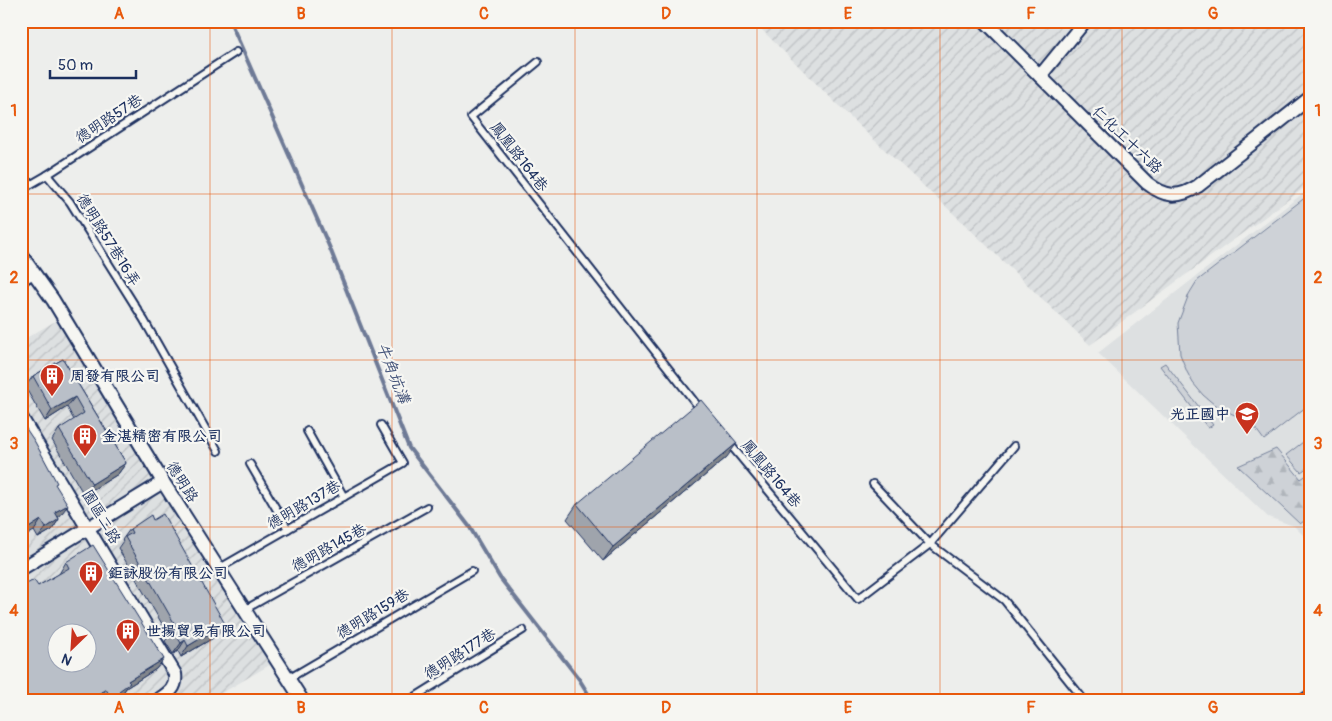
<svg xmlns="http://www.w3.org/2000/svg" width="1332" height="721" font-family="Pangolin,'LXGW WenKai TC',sans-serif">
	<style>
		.built { fill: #dde0e1 }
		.industrial { fill: url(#industrial-furrows); fill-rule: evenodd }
		.green { fill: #ced2d7; stroke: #74809a }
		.forest { fill: url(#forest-firs); stroke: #74809a }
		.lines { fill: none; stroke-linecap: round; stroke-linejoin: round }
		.stream { stroke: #6e7a96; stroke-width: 4 }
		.service-casing { stroke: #1b2f5e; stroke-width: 10 }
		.minor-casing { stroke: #1b2f5e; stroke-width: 16 }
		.service { stroke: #f6f6f2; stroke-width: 6 }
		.minor { stroke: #f6f6f2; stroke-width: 12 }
		.wall { fill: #9fa4ac; stroke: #1b2f5e }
		.shaded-wall { fill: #82868c; stroke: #1b2f5e }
		.building { fill: #b9bfc8; stroke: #1b2f5e; fill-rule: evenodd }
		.grid { fill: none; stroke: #e8590c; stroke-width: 1; stroke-opacity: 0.55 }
		.labels { text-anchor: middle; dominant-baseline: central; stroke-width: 4.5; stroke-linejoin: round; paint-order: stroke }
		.street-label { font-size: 15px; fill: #1b2f5e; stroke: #f6f6f2 }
		.poi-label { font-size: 15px; font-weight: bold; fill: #1b2f5e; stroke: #f6f6f2; text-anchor: start }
		.water-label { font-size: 16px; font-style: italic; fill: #44547a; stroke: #f6f6f2 }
		.neatline { fill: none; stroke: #e8590c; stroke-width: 2 }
		.grid-label { font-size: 16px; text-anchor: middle; font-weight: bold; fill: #e8590c }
	</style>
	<defs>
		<pattern id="industrial-furrows" width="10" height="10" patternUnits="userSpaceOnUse" patternTransform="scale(1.25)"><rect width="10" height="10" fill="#dde0e1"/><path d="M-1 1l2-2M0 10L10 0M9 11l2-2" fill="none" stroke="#bdc0c3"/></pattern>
		<pattern id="forest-firs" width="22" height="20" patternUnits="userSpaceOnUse" patternTransform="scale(1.25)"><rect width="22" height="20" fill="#ced2d7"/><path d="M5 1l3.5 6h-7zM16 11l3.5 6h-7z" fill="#b0b5bb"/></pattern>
	</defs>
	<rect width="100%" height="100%" fill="#edeeec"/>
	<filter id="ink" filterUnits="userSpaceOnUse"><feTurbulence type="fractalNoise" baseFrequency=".02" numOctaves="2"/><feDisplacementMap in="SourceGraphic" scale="10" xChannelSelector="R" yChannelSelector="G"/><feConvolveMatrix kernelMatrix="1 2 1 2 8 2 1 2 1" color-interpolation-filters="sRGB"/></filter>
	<g filter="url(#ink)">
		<polygon class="built" points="1311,187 1311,543 1294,526 1268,517 1098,353"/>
		<g class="industrial">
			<polygon points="753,21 1311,21 1311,183 1090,345 956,216 857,124"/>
			<path d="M66,315l212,345 -68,40h-189v-359zM58,634h30v30h-30z"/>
		</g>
		<g class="green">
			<polygon points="1311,193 1311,403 1264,440 1250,421 1230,413 1215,405 1203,395 1193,383 1187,372 1180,354 1178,323 1189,294 1197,281"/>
			<polygon points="1165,363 1213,425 1208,428 1160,366"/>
			<polygon points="1311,436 1311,465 1301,472 1286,455"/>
		</g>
		<polygon class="forest" points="1276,449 1301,479 1311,472 1311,516 1300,524 1238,466"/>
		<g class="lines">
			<polyline class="stream" points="230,21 329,246 409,448 469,526 500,578 579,679 592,700"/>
			<defs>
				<g id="service">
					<polyline points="538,62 471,117 701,410"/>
					<polyline points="47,175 70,202 144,320 218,451"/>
					<polyline points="21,190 47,175 236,52"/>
					<polyline points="21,283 35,274"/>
					<polyline points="307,431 344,497"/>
					<polyline points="729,443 858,599 930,544 1004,600 1084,700"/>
					<polyline points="250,464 288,529"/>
					<polyline points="873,484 930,544 1014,446"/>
					<polyline points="218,569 403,463 381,425"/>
					<polyline points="244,610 427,507"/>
					<polyline points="288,679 472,571"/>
					<polyline points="410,700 523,630"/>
				</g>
				<g id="minor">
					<path d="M985,21l162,162c18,14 31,16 51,3l113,-89"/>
					<polyline points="1040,76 1085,21"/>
					<polyline points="21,255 53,300 163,482 302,700"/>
					<path d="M21,417l154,257c2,14 -6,19 -17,26"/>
					<polyline points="21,569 163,482"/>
					<polyline points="1305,700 1311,696"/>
				</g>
			</defs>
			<use href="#service" class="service-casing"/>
			<use href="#minor" class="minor-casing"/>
			<use href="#service" class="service"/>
			<use href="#minor" class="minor"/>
		</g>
		<g class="wall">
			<polygon points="63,359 126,463 118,474 84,495 52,440 59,429 74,420 67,407 45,421 25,387 33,376"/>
			<polygon points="727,457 603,561 567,519 577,504"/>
			<polygon points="55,485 60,516 58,517 59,519 52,530 38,538 34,531"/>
			<polygon points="130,529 218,635 181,657 178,651 173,654 165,641 169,636 118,548 123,541 122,540"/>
			<polygon points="66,562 164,659 156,669 126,688 122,695 125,700 21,700 38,586 59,574"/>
		</g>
		<g class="shaded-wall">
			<polygon points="75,397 67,407 45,421 52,410"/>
			<polygon points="737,443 727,457 603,561 613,547"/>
			<polygon points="126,463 118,474 84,495 92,484"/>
			<polygon points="68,505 60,516 48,523 55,512"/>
			<polygon points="59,519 52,530 38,538 46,528"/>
			<polygon points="41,520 34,531 21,539 21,533"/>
			<polygon points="225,624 218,635 181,657 188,646"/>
			<polygon points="185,640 178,651 173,654 181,643"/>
			<polygon points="164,659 156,669 126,688 122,694 115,700 119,691 128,681"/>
			<polygon points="106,689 98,700 89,700"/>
		</g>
		<g class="building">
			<polygon points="63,359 126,463 92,484 59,429 84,413 75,397 52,410 33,376"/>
			<polygon points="701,400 737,443 613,547 577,504"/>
			<polygon points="21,421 35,442 57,483 55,484 68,505 55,512 59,519 46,528 41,520 21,533"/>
			<polygon points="163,514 225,624 188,646 185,640 181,643 173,630 177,628 125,537 132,533 130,529 151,515 153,520"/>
			<path d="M93,545l71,114 -36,22 2,2 -11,8 6,9h-13l-6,-11 -17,11h-68v-113l13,-7 4,6 31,-18 -3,-6zM58,634h30v30h-30z"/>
		</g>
	</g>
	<path class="grid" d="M210,21v679M392,21v679M575,21v679M757,21v679M940,21v679M1122,21v679M21,194h1290M21,360h1290M21,527h1290"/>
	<defs>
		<symbol id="building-pin" viewBox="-11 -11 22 30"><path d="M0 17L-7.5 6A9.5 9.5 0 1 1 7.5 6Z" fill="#c8321e" stroke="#f6f6f2"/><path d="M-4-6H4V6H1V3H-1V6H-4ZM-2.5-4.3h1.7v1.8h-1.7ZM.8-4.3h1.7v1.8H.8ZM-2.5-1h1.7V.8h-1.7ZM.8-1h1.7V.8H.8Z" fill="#fff"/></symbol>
		<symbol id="school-pin" viewBox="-11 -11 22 30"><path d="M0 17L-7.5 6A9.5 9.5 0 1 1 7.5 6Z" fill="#c8321e" stroke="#f6f6f2"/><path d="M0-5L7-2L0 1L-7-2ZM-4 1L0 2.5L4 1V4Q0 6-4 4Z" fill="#fff"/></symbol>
	</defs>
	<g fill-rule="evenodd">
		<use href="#building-pin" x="38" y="362" width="28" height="38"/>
		<use href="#school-pin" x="1233" y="400" width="28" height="38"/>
		<use href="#building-pin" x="71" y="422" width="28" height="38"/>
		<use href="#building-pin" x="77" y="559" width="28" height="38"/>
		<use href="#building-pin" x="114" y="617" width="28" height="38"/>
	</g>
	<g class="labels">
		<g class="street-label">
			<text transform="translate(109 119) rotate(-33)">德明路57巷</text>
			<text transform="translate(1127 140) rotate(44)">仁化工十六路</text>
			<text transform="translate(519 157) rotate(52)">鳳凰路164巷</text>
			<text transform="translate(108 240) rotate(58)">德明路57巷16弄</text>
			<text transform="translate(771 474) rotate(50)">鳳凰路164巷</text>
			<text transform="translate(182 482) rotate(58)">德明路</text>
			<text transform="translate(304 505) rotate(-30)">德明路137巷</text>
			<text transform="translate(101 517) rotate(59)">園區二路</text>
			<text transform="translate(329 548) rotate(-29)">德明路145巷</text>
			<text transform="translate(373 614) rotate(-31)">德明路159巷</text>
			<text transform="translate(460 654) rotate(-32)">德明路177巷</text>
		</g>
		<g class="poi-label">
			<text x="70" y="376">周發有限公司</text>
			<text x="1230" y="414" text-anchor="end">光正國中</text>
			<text x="102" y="436">金湛精密有限公司</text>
			<text x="108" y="573">鉅詠股份有限公司</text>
			<text x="146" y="631">世揚貿易有限公司</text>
		</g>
		<g class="water-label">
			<text transform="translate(393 373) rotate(68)">牛角坑溝</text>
		</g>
	</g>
	<rect width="1332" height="721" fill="none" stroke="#f6f6f2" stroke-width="55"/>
	<g transform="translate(72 648) rotate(205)"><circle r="24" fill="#f6f6f2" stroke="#9ea6b7"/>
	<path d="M0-4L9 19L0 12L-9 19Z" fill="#c8321e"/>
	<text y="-8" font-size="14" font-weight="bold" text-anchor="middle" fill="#1b2f5e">N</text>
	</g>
	<path d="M50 70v8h86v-8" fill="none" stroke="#1b2f5e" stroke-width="2.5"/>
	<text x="58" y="70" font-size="15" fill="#1b2f5e" stroke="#f6f6f2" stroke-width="4" paint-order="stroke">50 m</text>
	<rect x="28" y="28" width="1276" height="666" class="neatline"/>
	<g class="grid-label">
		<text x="119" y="19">A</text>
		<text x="301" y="19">B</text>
		<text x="484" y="19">C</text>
		<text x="666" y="19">D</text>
		<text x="848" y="19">E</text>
		<text x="1031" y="19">F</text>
		<text x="1213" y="19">G</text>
		<text x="14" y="116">1</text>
		<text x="1318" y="116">1</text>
		<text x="14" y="283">2</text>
		<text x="1318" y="283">2</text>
		<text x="14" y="449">3</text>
		<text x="1318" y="449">3</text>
		<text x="14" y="616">4</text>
		<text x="1318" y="616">4</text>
		<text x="119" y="713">A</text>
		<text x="301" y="713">B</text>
		<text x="484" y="713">C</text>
		<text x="666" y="713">D</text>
		<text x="848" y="713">E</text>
		<text x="1031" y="713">F</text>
		<text x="1213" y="713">G</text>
	</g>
</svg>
